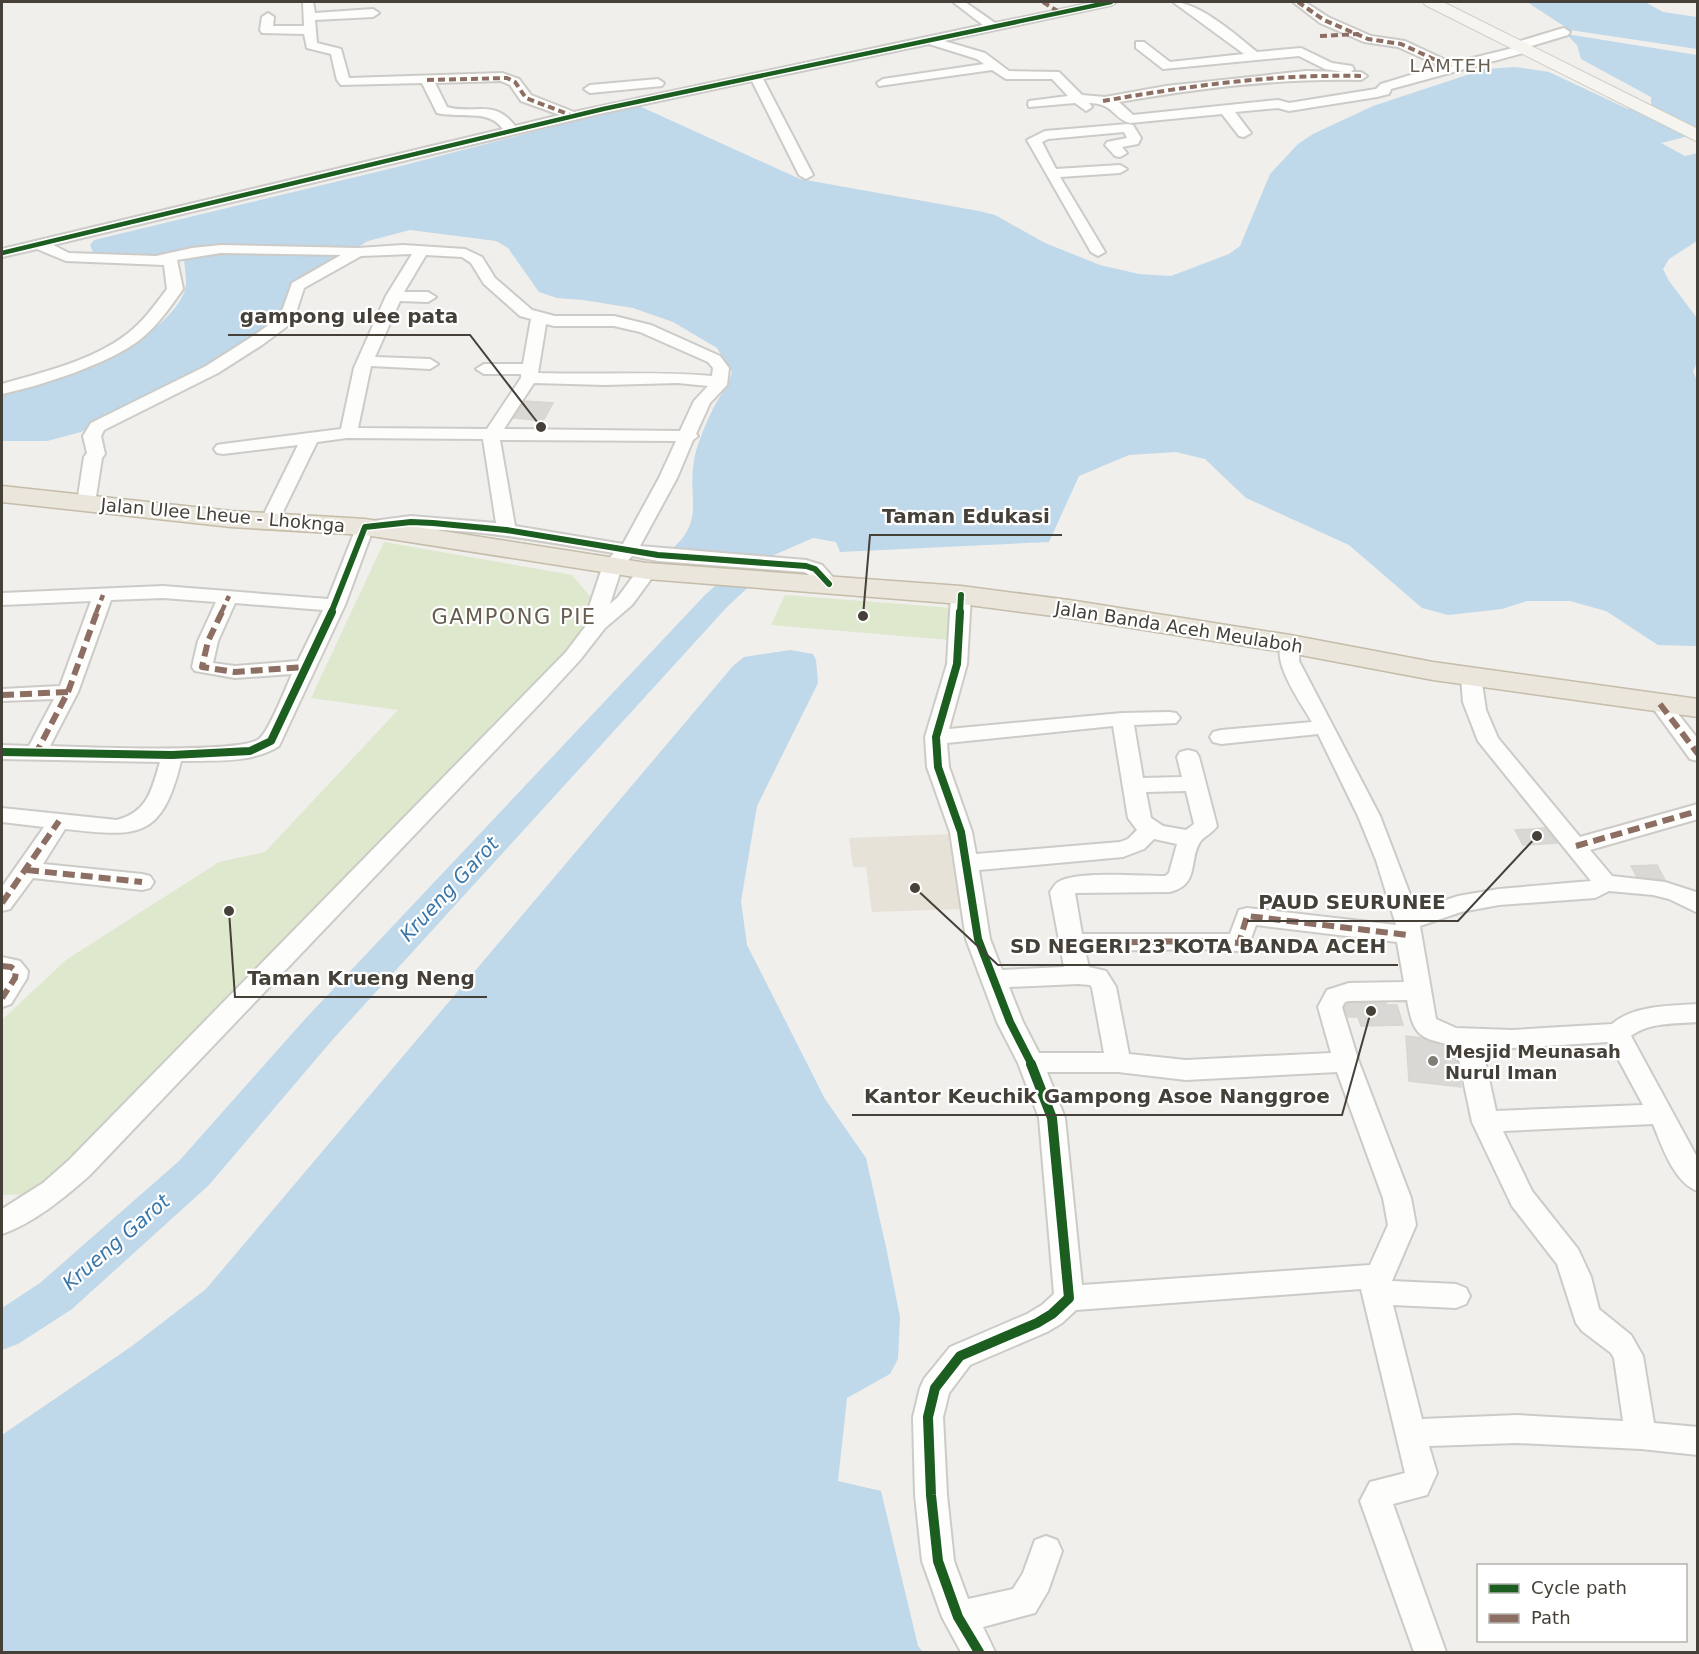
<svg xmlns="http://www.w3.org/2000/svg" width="1699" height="1654" font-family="'DejaVu Sans',sans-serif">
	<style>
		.education { fill: #e6e2d7 }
		.green { fill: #dde8cd }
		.water { fill: #bfd8ea }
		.pier { fill: #f0efeb }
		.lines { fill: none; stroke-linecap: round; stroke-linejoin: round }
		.river { fill: #bfd8ea; fill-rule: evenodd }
		.building { fill: #d9d8d4; stroke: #d8d6d1; stroke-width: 1.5 }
		.street-casing { stroke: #cccbc7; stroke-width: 4 }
		.secondary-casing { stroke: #ceccc2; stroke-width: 2 }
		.highway-casing { stroke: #c5bca9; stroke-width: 3 }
		.street { fill: #fdfdfc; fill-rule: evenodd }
		.secondary { fill: #f6f4ef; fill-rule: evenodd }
		.highway { fill: #eae6db; fill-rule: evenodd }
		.quiet-far2 { stroke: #8d6e63; stroke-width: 4; stroke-dasharray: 7 4; stroke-linecap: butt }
		.quiet-far1 { stroke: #8d6e63; stroke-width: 4.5; stroke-dasharray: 9 4.5; stroke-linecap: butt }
		.quiet { stroke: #8d6e63; stroke-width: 6; stroke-dasharray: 12 6; stroke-linecap: butt }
		.cycleway-far3-casing { stroke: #fff; stroke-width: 7 }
		.cycleway-far2-casing { stroke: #fff; stroke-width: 9 }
		.cycleway-far1-casing { stroke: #fff; stroke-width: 11 }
		.cycleway-casing { stroke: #fff; stroke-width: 14 }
		.cycleway-far3 { stroke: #1b5e20; stroke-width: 4.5 }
		.cycleway-far2 { stroke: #1b5e20; stroke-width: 6 }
		.cycleway-far1 { stroke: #1b5e20; stroke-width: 8 }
		.cycleway { stroke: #1b5e20; stroke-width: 10 }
		.poi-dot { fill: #817d77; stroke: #fff; stroke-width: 2 }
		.labels { text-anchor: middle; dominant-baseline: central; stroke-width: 4.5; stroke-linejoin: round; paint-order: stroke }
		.far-quarter-label { font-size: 18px; letter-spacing: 1.5px; fill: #675e50; stroke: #fff }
		.street-label { font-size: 18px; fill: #454038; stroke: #fff }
		.poi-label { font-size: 18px; font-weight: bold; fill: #454038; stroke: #fff; text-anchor: start }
		.water-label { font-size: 20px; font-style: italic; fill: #3a77a8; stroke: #fff }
		.quarter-label { font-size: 21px; letter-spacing: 1.5px; fill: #675e50; stroke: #fff }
		.leader { fill: none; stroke: #454038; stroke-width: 2 }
		.callout-dot { fill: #454038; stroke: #fff; stroke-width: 2 }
		.callout-label { font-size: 20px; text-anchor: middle; font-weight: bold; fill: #454038; stroke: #fff; stroke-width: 4.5; stroke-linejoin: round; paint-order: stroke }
	</style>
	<rect width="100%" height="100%" fill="#f0efeb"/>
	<polygon class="education" points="953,834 964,909 872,912 866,867 853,867 849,838"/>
	<g class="green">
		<polygon points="384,542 572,575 595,602 577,640 43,1194 2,1195 2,1020 66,960 219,862 265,852 398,710 311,698"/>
		<polygon points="785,595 952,608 950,640 771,625"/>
	</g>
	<g class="water">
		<path d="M1527,2h118l18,10 34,5v117l-36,9 24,13 12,-3v88l-28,18 -6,10 6,12 28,37v45l-4,8 5,13 -1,262 -39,-1 -52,-34 -36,-10h-43l-25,8 -54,6 -26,-7 -73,-63 -103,-47 -41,-39 -29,-7 -47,3 -50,21 -30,66 -209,10 -4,-10 -23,-4 -53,23 -93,-8c40,-31 20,-53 27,-92 2,-15 14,-43 21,-56 7,-13 13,-18 17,-33l-15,-24 -44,-26 -40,-14 -50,-8 -26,-2 -18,-6 -31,-44 -12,-7 -86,-11 -42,11 -63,38 -22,36 -10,9 -50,35 -142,73 -34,9h-45v-47c51,-9 160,-50 182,-101 4,-10 1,-22 0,-33l-7,-2 -61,-1 -23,-5 -3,-7 4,-5 303,-73 240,-62 163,74 179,32 16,4 50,28 55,22 39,9 32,2 58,-22 11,-8 30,-72 28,-30 15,-10 60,-28 112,-37 30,-2 34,5 79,37 23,-4v-8l-70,-38 -4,-14 -11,-11 4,-4z"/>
		<polygon points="790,650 813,654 816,660 818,683 757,806 741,901 747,945 825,1099 866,1158 886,1247 900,1317 898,1359 890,1374 847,1398 838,1481 881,1491 918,1646 923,1652 2,1652 2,1435 132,1346 206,1289 733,666 744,657"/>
	</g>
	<polygon class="pier" points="1570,30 1697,49 1697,55 1566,34"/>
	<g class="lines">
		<polygon class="river" points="760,552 770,555 775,561 770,567 727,607 334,1038 209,1185 72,1309 18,1344 2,1350 2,1308 40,1283 179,1161 306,1018 705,595 750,555"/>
	</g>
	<g class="building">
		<polygon points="525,401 553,403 543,421 514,418"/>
		<polygon points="1545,828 1557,843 1523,845 1515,830"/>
		<polygon points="1657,865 1665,880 1637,877 1631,866"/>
		<polygon points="1386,1003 1387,1005 1397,1005 1403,1025 1361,1026 1358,1017 1348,1017 1344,1007 1349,1003"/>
		<polygon points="1406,1036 1423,1038 1454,1048 1461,1087 1409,1081"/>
	</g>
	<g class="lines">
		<defs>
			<g id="street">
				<path d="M303,2h10l2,11 58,-4 6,4 -6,4 -58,3 2,23 24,6 8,29 153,-5 17,6 12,16 43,17 409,-87 -30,-23h12l30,21 102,-21h19l-5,3 -167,36 41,12 24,18 50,1 23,23 23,2 61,-11 140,-15 37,1 -18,-3 -26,-13 -136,13 -27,-21v-6h8l26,20 74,-8 -71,-52c26,0 63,33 84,50l44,-4 31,15 20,3 2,3 -3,3h10l6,4 -6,4c-81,-2 -162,8 -242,22l14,13 145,-15 11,3 87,-14 5,-5 59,-18 -42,-19 -34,-5 -44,-19 -27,-21h12l23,15 43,19 34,5 47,22 61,-15 1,-5 46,-14 4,-1 6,4 -2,3 -40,12 -1,5 -136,37 -2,5 -12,3 -88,14 -11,-3 -43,4 16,21 -7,4 -5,-1 -17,-22 -92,9c-18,-5 -16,-20 -41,-20l3,4 -6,4 -11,-8 -46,4 -1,-3 1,-3 39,-5 -16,-17h-46l-14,-9 -113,16 -2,-3 6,-4 101,-15 -7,-5 -48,-15 -166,35 50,96 -7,4 -7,-4 -47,-94 -149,32 -550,132 16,8 87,3 36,-8 29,-3 137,3 45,-3 62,4 17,8 13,21 37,32 23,6h59l37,9 69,31 9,12 -2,17 -17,18 -14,31 2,2 -5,4 -16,38 -37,68 166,14 16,5 17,19 -3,4c-17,4 -19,-11 -32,-16l-146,-11 -26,-5 -10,11 -12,37 8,-7 22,-30h14l3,4 -25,34 -27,23 -25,32 -35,38 -456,478c-25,22 -55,47 -87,58v-25l41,-26 26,-23 497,-508 22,-29v-13l15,-45 11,-12c-80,-13 -160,-30 -242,-21l-27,73 -66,141c-28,18 -66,14 -98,15 -19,79 -43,76 -116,68l-22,35 99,10 8,2 4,6 -4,6 -8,2 -109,-12 -23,31 -8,2v-24l42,-60 -42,-5v-14l115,12c31,-8 35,-31 43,-58l-158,-3v-14l27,1 25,-47 -52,2v-12l58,-3 31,-85 -89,4v-12l161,-7 165,13 30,-76 53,-7 85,7 -13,-84 -136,-1 -30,4 -39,80 -2,4h-14l-2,-4 38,-77 -75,9 -6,-1 -3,-4 3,-4 6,-1 118,-15 13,-61 32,-72 26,-42 -51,2 -57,32 -11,34 -31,23 -44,28 -114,57 -3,6 4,18 -3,4 -7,45 -3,4h-12l-3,-4 7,-46 3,-4 -4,-17 8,-13 115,-57 44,-28 30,-21 12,-34 49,-28 -120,-2 -44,7 6,29c-12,17 -25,36 -41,49 -30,25 -102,48 -140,56v-10c41,-12 90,-23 125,-50 16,-12 28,-29 40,-45l-3,-24 -98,-4 -29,-12 -35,8v-8l501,-120c-15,-21 -42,-10 -66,-16l-15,-30 -81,2 -4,-5 -6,-26 -24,-6 -3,-14 -42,-1 -2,-3 2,-13 6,-4 6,4 -1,9h31zM501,81l9,4 11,16 39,14 -45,11c-21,-28 -40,-11 -68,-19l-12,-24zM426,255l36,2 9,6 13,21 36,32 11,3 -8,45h-39l-8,5 8,5h37v4l-34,51 -129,-1 13,-62 59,3 8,-5 -8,-5 -55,-2 25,-56 28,1 8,-5 -8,-5h-24zM546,324l8,2h60l26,6 68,30 5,6 -1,8c-58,-5 -116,-1 -174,-3zM534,383l71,2 73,-2 30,3 -14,15 -14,30 -176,-2zM500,440l176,1 -17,37 -36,66 -108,-18zM163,598l53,4 -18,39 -6,26 3,4 40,7 57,-4c-6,13 -23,58 -33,65 -19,15 -175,8 -209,7l28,-54 33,-92zM235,603l88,7 -25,51 -63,5 -22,-3 5,-22z"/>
				<polygon points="658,79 664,83 662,86 590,93 584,89 590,85"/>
				<polygon points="1128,124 1133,125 1141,138 1138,144 1122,147 1127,153 1120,157 1115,156 1105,145 1107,142 1127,138 1124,132 1048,139 1042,142 1056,169 1120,165 1127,169 1120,173 1060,177 1105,252 1098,256 1091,252 1027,140 1045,131"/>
				<path d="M961,589l7,2 3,4 -4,69 -18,65 173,-16 47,-1 7,1 4,5 -4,5 -42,2 9,53 39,-1 -5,-20 3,-5 8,-2 8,2 3,5 18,69c-4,7 -13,10 -17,16 -12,20 0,42 -30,50l-95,1 7,41h148l9,-24 8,-2 149,17 -20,-65 -18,-44 -40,-82 -97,10 -8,-2 -3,-5 3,-5 8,-2 91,-8c-11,-19 -43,-63 -29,-82h14l3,4 -1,17 81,155 36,94 42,-14 41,-7 92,-8 -113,-140 -15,-39 -2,-26 3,-4 7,-2 7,2 3,4 5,34 12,28 82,99 118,-33v15l-108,31 22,26 53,6 31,10 2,21 -29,-14 -16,-4 -44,-4 -14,7 -96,7 -38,7 -41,14 16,93 20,9 56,2 100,-6c22,-19 58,-18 86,-20v18c-23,2 -49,0 -67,14l67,123v32c-24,-8 -36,-45 -45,-67l-150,7 29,60 46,58 13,28 8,32 32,26 12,21 11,67 44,4v28l-57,-6 -124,-6 -88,3 8,27 -10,22 -34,9 53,148h-32l-54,-151 10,-19 35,-9 -44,-184 -285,21 -14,13 -15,9 -77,33 -21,28 -6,24 4,78 7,66 14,38 45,-10 10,-16 12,-33 11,-4 11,4 5,11 -14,40 -13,22 -52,14 12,25h-34l-19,-35 -20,-56 -7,-66 -2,-78 7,-29 4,-9 26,-32 77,-33 15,-9 12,-11 -15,-176 -21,-55 -21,-41 -31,-83 -16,-107 -23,-65 -2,-30 22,-73 4,-69 3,-4zM1113,726l15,92 9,12 -9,9 -8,3 -144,12 -4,-22 -23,-65 -2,-24zM1186,791l8,33 -8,6 -23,-4 -12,-8 -5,-26zM1154,839l23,5 -8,29 -4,3c-25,0 -85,-5 -105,5 -5,2 -7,7 -10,11l14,75 -62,3 -12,-31 -11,-69 144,-13 21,-8zM1256,925l141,17 7,40 -55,1 -22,7 -9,17 13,46 -145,7 -57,-6 -13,-67 -10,-16 -17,-4 -4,-16 117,-2 37,2 8,-2zM1078,984l12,1 2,3 12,65h-65l-16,-31 -14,-35zM1407,1000c7,38 13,38 49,46l16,76 40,84 45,58 19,59 6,8 29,22 3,5 9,63 -106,-6 -95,4 -29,-114 63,3 10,-4 4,-8 -4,-8 -10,-4 -64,-3 24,-56 -5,-27 -52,-136 -17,-55 3,-5 4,-1zM1609,1042l34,63 -147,6 -14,-64 30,1zM1047,1072h71l68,8 151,-8 46,126 5,27 -18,40 -288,20 -17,-167z"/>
				<polygon points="1660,698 1667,700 1698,739 1698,761 1690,759 1650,704 1653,700"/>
				<polygon points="2,957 20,961 28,971 27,978 11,1004 2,1007"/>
			</g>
			<polygon id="secondary" points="1423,2 1443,2 1698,129 1698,142 1425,5"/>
			<polygon id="highway" points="2,486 231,511 365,519 647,563 961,586 1069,600 1290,635 1433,662 1698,699 1698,717 1433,680 1290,653 1069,618 961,604 647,579 365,535 231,527 2,502"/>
		</defs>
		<use href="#street" class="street-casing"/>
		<use href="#secondary" class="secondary-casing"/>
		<use href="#highway" class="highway-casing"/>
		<use href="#street" class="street"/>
		<use href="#secondary" class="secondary"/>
		<use href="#highway" class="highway"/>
		<g class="quiet-far2">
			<polyline points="1043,2 1059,12"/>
			<polyline points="1298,2 1324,20 1368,39 1401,44 1451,67"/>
			<polyline points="1320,36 1359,34"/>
			<polyline points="427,80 507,78 515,82 526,98 573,116"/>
			<path d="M1103,101c85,-15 171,-27 258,-25"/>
		</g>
		<g class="quiet-far1">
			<polyline points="96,613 103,595"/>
			<polyline points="221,613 229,596"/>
		</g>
		<g class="quiet">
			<polyline points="222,612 208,641 202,667 235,672 304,667"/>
			<polyline points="68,692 97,612"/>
			<polyline points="2,695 68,692 36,753"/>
			<polyline points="1660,704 1698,754"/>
			<polyline points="1576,846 1698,811"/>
			<polyline points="27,870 142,882"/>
			<polyline points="2,903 59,821"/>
			<polyline points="1073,943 1202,941 1239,943 1247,916 1408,935"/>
			<polyline points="2,966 11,967 16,971 15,978 2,998"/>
		</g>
		<defs>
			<polyline id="cycleway-far3" points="2,253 603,109 1111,2"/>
			<g id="cycleway-far2">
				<polyline points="331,613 365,527 411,522 433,523 506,530 658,555 806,566 815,569 829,584"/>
				<polyline points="960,613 961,595"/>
			</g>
			<g id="cycleway-far1">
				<polyline points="960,612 957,664 936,737 938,767 961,832 978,939 1010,1022 1032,1065"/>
				<polyline points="2,752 172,755 250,751 271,741 332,612"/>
			</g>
			<polyline id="cycleway" points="979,1652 958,1617 938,1561 931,1495 928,1417 935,1388 960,1356 1037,1323 1052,1314 1069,1298 1052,1118 1031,1064"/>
		</defs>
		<use href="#cycleway-far3" class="cycleway-far3-casing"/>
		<use href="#cycleway-far2" class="cycleway-far2-casing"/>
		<use href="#cycleway-far1" class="cycleway-far1-casing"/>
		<use href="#cycleway" class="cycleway-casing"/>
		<use href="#cycleway-far3" class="cycleway-far3"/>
		<use href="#cycleway-far2" class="cycleway-far2"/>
		<use href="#cycleway-far1" class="cycleway-far1"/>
		<use href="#cycleway" class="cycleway"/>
	</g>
	<circle class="poi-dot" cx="1433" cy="1061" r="6"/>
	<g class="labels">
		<g class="far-quarter-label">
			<text x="1451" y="65">LAMTEH</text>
		</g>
		<g class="street-label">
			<text transform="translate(223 515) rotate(5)">Jalan Ulee Lheue - Lhoknga</text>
			<text transform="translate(1179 627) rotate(9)">Jalan Banda Aceh Meulaboh</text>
		</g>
		<g class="poi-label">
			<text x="1445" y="1051">Mesjid Meunasah<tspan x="1445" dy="21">Nurul Iman</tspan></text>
		</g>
		<g class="water-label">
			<text transform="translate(449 889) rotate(-47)">Krueng Garot</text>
			<text transform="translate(116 1242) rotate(-41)">Krueng Garot</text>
		</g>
		<g class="quarter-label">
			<text x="514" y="617">GAMPONG PIE</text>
		</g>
	</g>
	<path class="leader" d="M541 427L470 335H228M863 616L870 535H1062M1537 836L1458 921H1247M915 888L998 965H1398M229 911L235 997H487M1371 1011L1342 1115H852"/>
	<g class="callout-dot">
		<circle cx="541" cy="427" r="6"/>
		<circle cx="863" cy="616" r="6"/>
		<circle cx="1537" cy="836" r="6"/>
		<circle cx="915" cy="888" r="6"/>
		<circle cx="229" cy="911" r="6"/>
		<circle cx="1371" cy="1011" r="6"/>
	</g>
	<g class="callout-label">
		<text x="349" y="323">gampong ulee pata</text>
		<text x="966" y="523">Taman Edukasi</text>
		<text x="1352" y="909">PAUD SEURUNEE</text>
		<text x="1198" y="953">SD NEGERI 23 KOTA BANDA ACEH</text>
		<text x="361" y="985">Taman Krueng Neng</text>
		<text x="1097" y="1103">Kantor Keuchik Gampong Asoe Nanggroe</text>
	</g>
	<rect width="1699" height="1654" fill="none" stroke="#454038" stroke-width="6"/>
	<rect x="1477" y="1564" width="210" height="78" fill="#ffffff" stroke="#b5b3af" stroke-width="1.5"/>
	<rect x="1489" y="1584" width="30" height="9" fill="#1b5e20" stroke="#b5b3af" stroke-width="1.5"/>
	<text x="1531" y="1594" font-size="18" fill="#454038">Cycle path</text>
	<rect x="1489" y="1614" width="30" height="9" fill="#8d6e63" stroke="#b5b3af" stroke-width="1.5"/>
	<text x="1531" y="1624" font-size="18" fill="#454038">Path</text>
</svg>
